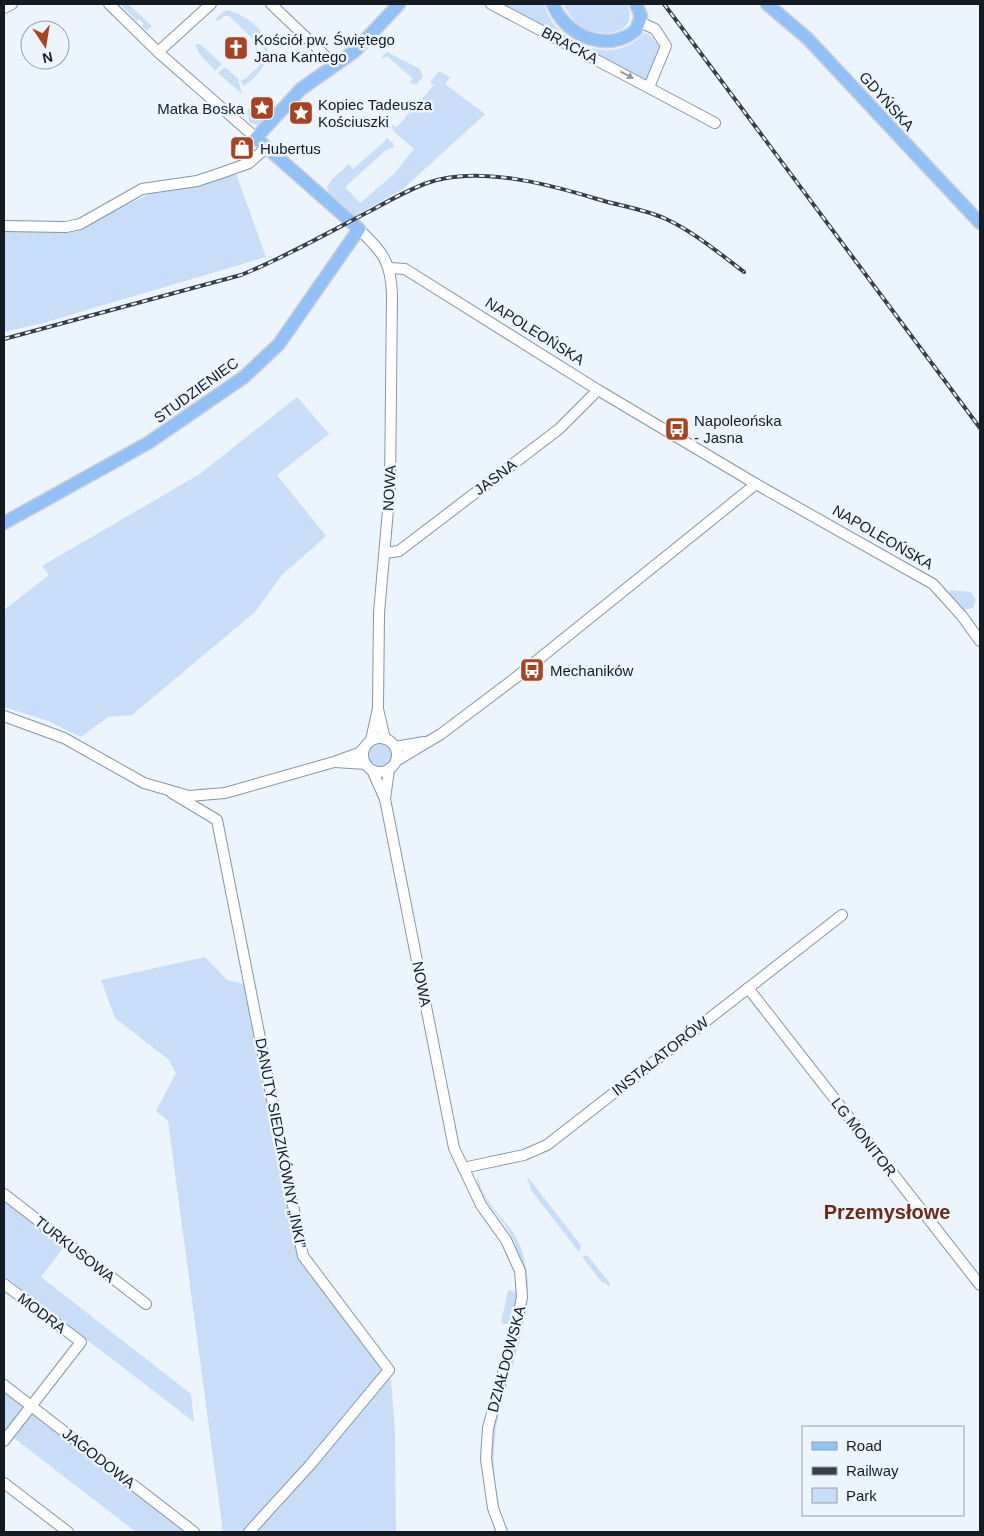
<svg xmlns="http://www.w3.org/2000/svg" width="984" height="1536" font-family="Helvetica,sans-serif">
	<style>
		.green { fill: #c8ddf7 }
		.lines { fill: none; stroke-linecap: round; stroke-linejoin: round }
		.minor-casing { stroke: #8396ac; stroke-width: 12 }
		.major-casing { stroke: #d0d1d3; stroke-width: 15 }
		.minor { stroke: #fff; stroke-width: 10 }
		.major { stroke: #91c2f7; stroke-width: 12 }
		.rail-casing { stroke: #373e47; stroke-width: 4 }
		.rail { stroke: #ecf5fe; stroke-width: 2; stroke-dasharray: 5.5; stroke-linecap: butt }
		.oneway { fill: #95989c }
		.labels { text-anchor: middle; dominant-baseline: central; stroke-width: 5; stroke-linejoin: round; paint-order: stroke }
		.poi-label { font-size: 15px; fill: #141b23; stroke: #ecf5fe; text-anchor: start }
		.street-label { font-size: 15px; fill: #141b23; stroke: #ecf5fe }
		.district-label { font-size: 20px; font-weight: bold; fill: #6d2b15; stroke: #ecf5fe }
	</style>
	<rect width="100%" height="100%" fill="#ecf5fe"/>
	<g class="green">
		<polygon points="120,4 128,4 152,26 147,31 142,26 144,24 139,19 137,21"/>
		<path d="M508,4h36c10,40 71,64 100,29l5,1 12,15 -14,33 -143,-74z"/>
		<path d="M563,4h64c13,30 -24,34 -43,24 -11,-6 -15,-14 -21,-24z"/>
		<path d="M228,10c42,14 56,50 15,76l-2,-6 4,-1c7,-7 23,-18 20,-29l-36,-34h-5l-6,5 -3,-1 9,-9z"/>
		<polygon points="195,44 200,44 222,64 215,71 198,52"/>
		<polygon points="387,52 420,69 423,77 416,85 410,83 413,79 387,56 383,59 382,56"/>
		<polygon points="225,67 238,79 242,94 218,73"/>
		<polygon points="439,71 450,77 445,84 485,114 403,189 355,216 329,194 327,187 332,179 349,164 353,169 386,140 385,137 393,143 394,147 386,150 345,187 360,203 393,175 414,149 393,131 392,125 397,127 434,85 430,82"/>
		<polygon points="248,108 263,121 257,125 249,122"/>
		<polygon points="235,171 266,257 43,323 4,332 4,229 84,226 149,194"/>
		<polygon points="297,397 329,434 277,475 326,536 281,576 255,612 132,715 108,717 81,737 48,721 4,707 4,610 49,575 42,566 200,474"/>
		<polygon points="950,590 971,592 976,600 973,608 962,610 948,594"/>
		<circle cx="380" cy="755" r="11"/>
		<polygon points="205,957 227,980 248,985 287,1161 306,1270 391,1380 395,1434 396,1532 223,1532 168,1121 156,1111 176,1073 168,1059 115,1018 101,980"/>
		<path d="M479,1173c-5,18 26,46 35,61 21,37 15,74 4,112 -3,10 -5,23 -10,32h-3c10,-36 24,-102 9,-137 -9,-20 -26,-35 -36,-54l-1,-7z"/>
		<polygon points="527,1176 580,1244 581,1246 579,1252 531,1190"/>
		<polygon points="4,1201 64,1247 41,1277 191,1394 194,1422 4,1276"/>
		<polygon points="587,1255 610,1283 610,1286 601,1281 582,1257"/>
		<polygon points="508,1290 515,1292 518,1298 513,1321 508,1324 501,1323"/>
		<path d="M503,1383l4,2c-14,40 -17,77 -8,118l-3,1 -6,-27v-41z"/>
		<polygon points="4,1391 24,1408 6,1431 4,1430"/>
		<polygon points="33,1413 186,1532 136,1532 14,1438"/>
	</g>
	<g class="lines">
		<defs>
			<g id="minor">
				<polyline points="109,4 158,52 256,138"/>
				<polyline points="271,4 335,65"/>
				<polyline points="491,4 715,123"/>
				<polyline points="4,8 12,4"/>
				<polyline points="640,22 655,29 666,46 649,87"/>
				<polyline points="158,52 211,4"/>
				<polyline points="4,226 66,227 80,224 142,189 197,181 224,172 249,163 266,148"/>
				<path d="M359,229c23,23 32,31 33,66l-2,192 -11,126 -1,95 -7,32"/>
				<polyline points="390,268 405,269 598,390 756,484 933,584 962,616 980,641"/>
				<polyline points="385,553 399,551 559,429 598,390"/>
				<polyline points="378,709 385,739"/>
				<polyline points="4,716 64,738 144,783 189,796 225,793 334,762 359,753 365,747"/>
				<circle cx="380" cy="755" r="17"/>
				<polyline points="395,747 424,742"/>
				<polyline points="396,761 441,734 514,679 756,484"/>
				<polyline points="335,762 366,764"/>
				<polyline points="372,770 385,799 454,1148 481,1205 506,1240 520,1271 522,1297 518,1317 488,1428 486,1459 493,1508 502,1532"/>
				<polyline points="172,793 217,820 303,1256 389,1370 310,1465 249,1532"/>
				<polyline points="385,799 389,769"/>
				<polyline points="748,988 980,1285"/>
				<polyline points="463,1168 524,1155 547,1145 842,915"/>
				<polyline points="4,1194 146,1304"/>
				<polyline points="4,1284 81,1342 4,1441"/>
				<polyline points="4,1385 194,1532"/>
				<polyline points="4,1483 68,1532"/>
			</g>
			<g id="major">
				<path d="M553,4c12,32 55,50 83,26l5,-14 -5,-12"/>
				<polyline points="767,4 807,38 980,223"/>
				<polyline points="4,523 148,443 244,377 279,344 359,229 256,138 301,89 355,51 399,4"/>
			</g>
		</defs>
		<use href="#minor" class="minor-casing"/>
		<use href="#major" class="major-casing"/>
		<use href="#minor" class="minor"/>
		<use href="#major" class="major"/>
		<defs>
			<g id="rail">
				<polyline points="664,4 980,428"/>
				<path d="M4,339l237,-64c45,-18 88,-43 131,-65 18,-10 36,-20 55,-27 51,-18 121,1 170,16 23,7 47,10 69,20 28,13 53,34 78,53"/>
			</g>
		</defs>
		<use href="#rail" class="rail-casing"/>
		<use href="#rail" class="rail"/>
	</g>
	<defs><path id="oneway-solid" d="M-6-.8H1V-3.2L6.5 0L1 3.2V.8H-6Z" transform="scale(1.25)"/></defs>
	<use class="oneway" href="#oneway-solid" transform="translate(627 75) rotate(28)"/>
	<defs>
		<symbol id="church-square" viewBox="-11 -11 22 22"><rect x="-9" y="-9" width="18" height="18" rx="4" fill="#a9421f" stroke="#ecf5fe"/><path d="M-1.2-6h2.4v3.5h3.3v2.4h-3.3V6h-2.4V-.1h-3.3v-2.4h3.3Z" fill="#fff"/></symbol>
		<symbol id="sight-square" viewBox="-11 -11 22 22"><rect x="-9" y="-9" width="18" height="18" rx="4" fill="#a9421f" stroke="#ecf5fe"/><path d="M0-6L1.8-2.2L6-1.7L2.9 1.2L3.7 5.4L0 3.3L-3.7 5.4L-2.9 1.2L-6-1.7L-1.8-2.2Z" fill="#fff"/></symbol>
		<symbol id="shop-square" viewBox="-11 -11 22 22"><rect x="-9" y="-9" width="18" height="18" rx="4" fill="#a9421f" stroke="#ecf5fe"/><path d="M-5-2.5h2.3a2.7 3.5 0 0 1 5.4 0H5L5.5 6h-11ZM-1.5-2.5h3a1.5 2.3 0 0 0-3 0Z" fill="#fff"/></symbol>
		<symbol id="bus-square" viewBox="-11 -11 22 22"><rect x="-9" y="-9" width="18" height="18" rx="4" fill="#a9421f" stroke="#ecf5fe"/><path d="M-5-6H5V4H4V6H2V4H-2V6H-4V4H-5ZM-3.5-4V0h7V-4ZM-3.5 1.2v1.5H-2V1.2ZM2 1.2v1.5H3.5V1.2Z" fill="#fff"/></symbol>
	</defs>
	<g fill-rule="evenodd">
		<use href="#church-square" x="222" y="34" width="28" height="28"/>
		<use href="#sight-square" x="248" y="94" width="28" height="28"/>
		<use href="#sight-square" x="287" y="99" width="28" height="28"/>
		<use href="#shop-square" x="228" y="134" width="28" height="28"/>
		<use href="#bus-square" x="663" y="415" width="28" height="28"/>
		<use href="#bus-square" x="518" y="656" width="28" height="28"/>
	</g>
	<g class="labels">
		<g class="poi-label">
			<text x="254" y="39">Kościół pw. Świętego<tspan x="254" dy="17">Jana Kantego</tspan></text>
			<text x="318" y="104">Kopiec Tadeusza<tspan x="318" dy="17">Kościuszki</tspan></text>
			<text x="244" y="108" text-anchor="end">Matka Boska</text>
			<text x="260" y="148">Hubertus</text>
			<text x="694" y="420">Napoleońska<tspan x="694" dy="17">- Jasna</tspan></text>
			<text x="550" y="670">Mechaników</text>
		</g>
		<g class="street-label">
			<text transform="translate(570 45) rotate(28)">BRACKA</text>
			<text transform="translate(887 101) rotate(48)">GDYŃSKA</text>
			<text transform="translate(535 331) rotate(32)">NAPOLEOŃSKA</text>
			<text transform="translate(196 390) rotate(-36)">STUDZIENIEC</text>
			<text transform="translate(495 477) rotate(-37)">JASNA</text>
			<text transform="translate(389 488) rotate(-87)">NOWA</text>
			<text transform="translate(883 537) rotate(30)">NAPOLEOŃSKA</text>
			<text transform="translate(422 984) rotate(79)">NOWA</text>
			<text transform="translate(660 1056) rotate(-38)">INSTALATORÓW</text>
			<text transform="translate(864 1137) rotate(52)">LG MONITOR</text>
			<text transform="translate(281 1143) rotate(79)">DANUTY SIEDZIKÓWNY „INKI”</text>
			<text transform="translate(75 1249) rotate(38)">TURKUSOWA</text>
			<text transform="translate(42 1313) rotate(37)">MODRA</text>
			<text transform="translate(506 1359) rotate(-75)">DZIAŁDOWSKA</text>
			<text transform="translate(99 1458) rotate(38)">JAGODOWA</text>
		</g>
		<g class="district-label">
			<text x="887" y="1212">Przemysłowe</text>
		</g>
	</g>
	<rect width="984" height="1536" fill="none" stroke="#141b23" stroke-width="10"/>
	<rect x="802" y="1426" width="162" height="90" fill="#ecf5fe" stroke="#969ea6"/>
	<rect x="812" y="1442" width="25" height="8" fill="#91c2f7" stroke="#969ea6"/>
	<text x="846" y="1451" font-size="15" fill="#141b23">Road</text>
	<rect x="812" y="1467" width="25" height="8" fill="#373e47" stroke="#969ea6"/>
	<text x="846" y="1476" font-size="15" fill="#141b23">Railway</text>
	<rect x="812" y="1488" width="25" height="15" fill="#c8ddf7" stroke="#969ea6"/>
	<text x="846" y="1501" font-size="15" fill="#141b23">Park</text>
	<g transform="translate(45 45) rotate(168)"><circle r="24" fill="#ecf5fe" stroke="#969ea6"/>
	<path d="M0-4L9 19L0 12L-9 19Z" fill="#a9421f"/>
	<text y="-8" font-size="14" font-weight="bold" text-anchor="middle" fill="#141b23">N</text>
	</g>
</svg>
